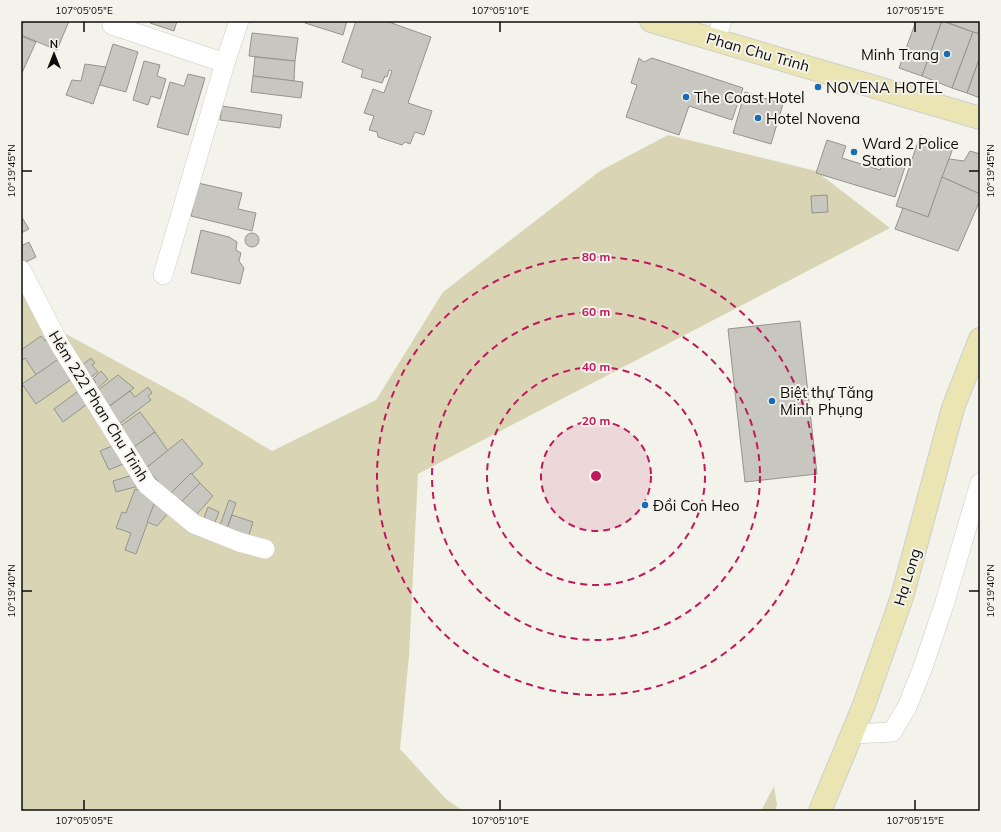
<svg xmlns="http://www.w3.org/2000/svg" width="1001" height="832" font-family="Mulish,sans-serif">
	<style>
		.green { fill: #d9d5b4 }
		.building { fill: #c7c7bf; stroke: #94948d }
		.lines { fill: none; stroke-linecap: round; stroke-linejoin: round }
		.minor-casing { stroke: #cccbc4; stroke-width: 20 }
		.major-casing { stroke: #cfcece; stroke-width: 24 }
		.minor { stroke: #fff; stroke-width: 19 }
		.major { stroke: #ebe5b3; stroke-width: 22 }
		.ticks { fill: none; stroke: #0d0c0a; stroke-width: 1.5 }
		.ring { fill: none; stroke: #c2185b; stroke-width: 2; stroke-dasharray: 7 5 }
		.poi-dot { fill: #186bb9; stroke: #f3f3eb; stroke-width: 1.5 }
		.labels { text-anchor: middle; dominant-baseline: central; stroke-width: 4; stroke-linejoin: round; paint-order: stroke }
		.street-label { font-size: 15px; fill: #0d0c0a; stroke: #f3f3eb }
		.poi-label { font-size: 15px; fill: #0d0c0a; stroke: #f3f3eb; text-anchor: start }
		.centre { fill: #c2185b; stroke: #f3f3eb; stroke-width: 2 }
		.ring-label { font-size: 12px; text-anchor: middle; font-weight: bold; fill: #c2185b; stroke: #f3f3eb; stroke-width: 4; stroke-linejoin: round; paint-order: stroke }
		.neatline { fill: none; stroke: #0d0c0a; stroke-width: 1.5 }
		.ticks-label { font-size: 10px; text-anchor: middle; fill: #0d0c0a }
	</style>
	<rect width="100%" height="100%" fill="#f3f3eb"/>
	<g class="green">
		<polygon points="668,135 816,171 890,228 418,474 409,656 400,749 446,799 463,811 21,811 21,288 55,328 184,398 272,451 376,400 443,292 600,171"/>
		<polygon points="774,786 777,805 775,811 761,811"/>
	</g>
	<g class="building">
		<polygon points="24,21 69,21 57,50 21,35 21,27"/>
		<polygon points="151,21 177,21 174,31 150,23"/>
		<polygon points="305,21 347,21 343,35 305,23"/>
		<polygon points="356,21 386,21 431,37 408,103 432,111 424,135 415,132 410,144 405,142 402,145 378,137 377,132 369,130 374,116 364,113 373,89 384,93 392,71 389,70 387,77 385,76 382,83 361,77 363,70 342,62"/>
		<polygon points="916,21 942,21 922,76 899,68"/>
		<polygon points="942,21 973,32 952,88 922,76"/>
		<polygon points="944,21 980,21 980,34 973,32"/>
		<polygon points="973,32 980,34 980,57 967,93 952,88"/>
		<polygon points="252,33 298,38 295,61 249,56"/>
		<polygon points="21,36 36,42 21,75"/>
		<polygon points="113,44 138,52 126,92 100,85"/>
		<polygon points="255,57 295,61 294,81 253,76"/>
		<polygon points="980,57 980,98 967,93"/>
		<polygon points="639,58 644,62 652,58 743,88 732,120 689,106 679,135 626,117 637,85 631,83"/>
		<polygon points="144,61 160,65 157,76 166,79 160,99 151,96 148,105 133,100"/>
		<polygon points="85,64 106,67 93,104 66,95 72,80 81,81"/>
		<polygon points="188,74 205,78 188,135 157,127 170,82 184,86"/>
		<polygon points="253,76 303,82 301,98 251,92"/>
		<polygon points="745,92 783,104 771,144 733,133"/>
		<polygon points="222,106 282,115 280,128 220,120"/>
		<polygon points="920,136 953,148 928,217 896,206"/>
		<polygon points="827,140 846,146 842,158 880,170 885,157 906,164 895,197 816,173"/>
		<polygon points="970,151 980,154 980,194 942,177 949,159 964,161"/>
		<polygon points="942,177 980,194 980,200 958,251 895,229 903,208 928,217"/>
		<polygon points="198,183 242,193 238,209 256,213 252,231 191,216"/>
		<polygon points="827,195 828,212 812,213 811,196"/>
		<polygon points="21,216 29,229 21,233"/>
		<polygon points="201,230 229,237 237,242 236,250 241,253 239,261 244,268 240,284 191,273"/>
		<circle cx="252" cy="240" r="7"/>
		<polygon points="29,242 36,257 22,264 21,246"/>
		<polygon points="800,321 817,474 745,482 728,329"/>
		<polygon points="41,336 45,341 50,337 63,356 36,375 25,358 21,361 21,350"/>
		<polygon points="63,356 76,376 36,404 22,384"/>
		<polygon points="91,358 95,363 92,365 98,372 91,377 81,366"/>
		<polygon points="101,371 108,379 97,389 92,385 96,382 93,379"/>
		<polygon points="118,375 134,388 108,407 97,391"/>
		<polygon points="148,387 152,393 148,396 151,400 119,424 107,408 130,391 135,397"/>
		<polygon points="81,389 90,402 63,422 54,409"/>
		<polygon points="140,412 155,432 134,447 119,427"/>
		<polygon points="155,432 168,451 146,468 134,447"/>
		<polygon points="182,439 203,464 170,494 146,468"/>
		<polygon points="117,444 125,463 109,470 100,451"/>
		<polygon points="191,473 200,483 179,504 170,494"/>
		<polygon points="136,474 139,486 116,492 113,481"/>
		<polygon points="200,483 213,496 197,514 182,501"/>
		<polygon points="135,489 157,497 136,554 125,550 131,533 116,528 122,512 126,513"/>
		<polygon points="157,497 170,511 157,526 147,522"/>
		<polygon points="229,500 236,503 226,531 219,528"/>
		<polygon points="208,507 219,512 215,522 204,518"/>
		<polygon points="232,515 253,522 248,538 226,531"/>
	</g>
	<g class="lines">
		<defs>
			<g id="minor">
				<polyline points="112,25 225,63"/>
				<polyline points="716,40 722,21"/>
				<polyline points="21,270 60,345 147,485 194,524 239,542 265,549"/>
				<polyline points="163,275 225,63 239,21"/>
				<polyline points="852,734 892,732 907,707 923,667 944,605 980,483"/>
			</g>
			<g id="major">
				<polyline points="651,21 980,118"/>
				<polyline points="820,811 864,705 902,597 953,408 980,339"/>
			</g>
		</defs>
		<use href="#minor" class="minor-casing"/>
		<use href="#major" class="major-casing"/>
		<use href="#minor" class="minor"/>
		<use href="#major" class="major"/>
	</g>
	<path class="ticks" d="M84,22v10M500,22v10M915,22v10M22,171h10M969,171h10M22,591h10M969,591h10M84,800v10M500,800v10M915,800v10"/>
	<circle cx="596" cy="476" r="55" fill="#c2185b" fill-opacity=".12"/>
	<g class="ring">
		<circle cx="596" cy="476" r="55"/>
		<circle cx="596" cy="476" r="109"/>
		<circle cx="596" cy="476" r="164"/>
		<circle cx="596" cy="476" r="219"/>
	</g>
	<g class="poi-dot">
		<circle cx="947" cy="54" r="4"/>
		<circle cx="818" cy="87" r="4"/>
		<circle cx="686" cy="97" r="4"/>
		<circle cx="758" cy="118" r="4"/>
		<circle cx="854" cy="152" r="4"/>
		<circle cx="772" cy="401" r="4"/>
		<circle cx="645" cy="505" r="4"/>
	</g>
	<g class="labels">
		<g class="street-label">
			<text transform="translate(758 52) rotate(16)">Phan Chu Trinh</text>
			<text transform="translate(99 406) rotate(58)">Hẻm 222 Phan Chu Trinh</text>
			<text transform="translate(907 577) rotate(-73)">Hạ Long</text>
		</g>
		<g class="poi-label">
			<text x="939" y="54" text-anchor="end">Minh Trang</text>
			<text x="826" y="87">NOVENA HOTEL</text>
			<text x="694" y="97">The Coast Hotel</text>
			<text x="766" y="118">Hotel Novena</text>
			<text x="862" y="143">Ward 2 Police<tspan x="862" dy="17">Station</tspan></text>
			<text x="780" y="392">Biệt thự Tăng<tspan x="780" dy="17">Minh Phụng</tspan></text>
			<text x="653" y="505">Đồi Con Heo</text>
		</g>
	</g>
	<circle cx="596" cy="476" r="6" class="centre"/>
	<g class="ring-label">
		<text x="596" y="261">80 m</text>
		<text x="596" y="316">60 m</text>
		<text x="596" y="371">40 m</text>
		<text x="596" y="425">20 m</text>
	</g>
	<rect width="1001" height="832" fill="none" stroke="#f3f3eb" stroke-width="44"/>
	<g transform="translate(54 54)" stroke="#f3f3eb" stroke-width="3" paint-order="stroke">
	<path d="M0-3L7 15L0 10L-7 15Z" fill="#0d0c0a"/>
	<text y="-6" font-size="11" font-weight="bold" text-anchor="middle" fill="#0d0c0a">N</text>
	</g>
	<rect x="22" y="22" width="957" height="788" class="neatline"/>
	<g class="ticks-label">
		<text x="84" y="14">107°05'05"E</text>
		<text x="500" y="14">107°05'10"E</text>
		<text x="915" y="14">107°05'15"E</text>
		<text transform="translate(11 171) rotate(-90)" y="4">10°19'45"N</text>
		<text transform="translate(990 171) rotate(-90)" y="4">10°19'45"N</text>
		<text transform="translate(11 591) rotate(-90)" y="4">10°19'40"N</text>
		<text transform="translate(990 591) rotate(-90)" y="4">10°19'40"N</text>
		<text x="84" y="824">107°05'05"E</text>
		<text x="500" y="824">107°05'10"E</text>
		<text x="915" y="824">107°05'15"E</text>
	</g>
</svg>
